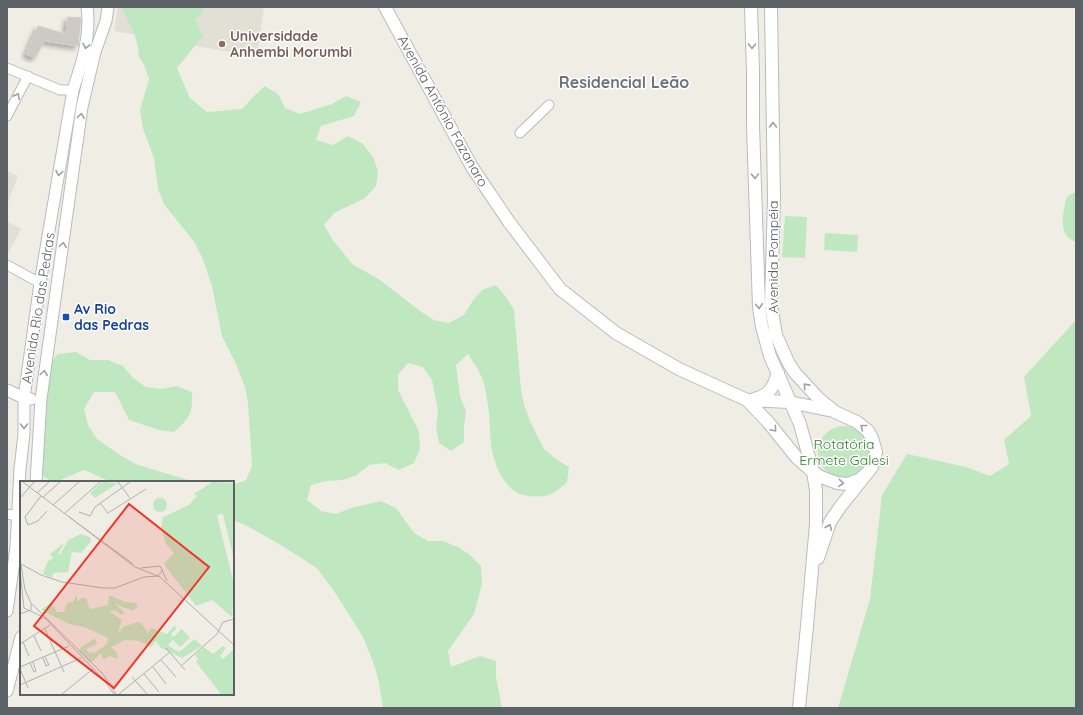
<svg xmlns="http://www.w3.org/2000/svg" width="1083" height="715" font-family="Quicksand,sans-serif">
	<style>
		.education { fill: #e2dfd5 }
		.green { fill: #c0e8c0 }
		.building { fill: #cdcac4; stroke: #d5cfc2; filter: url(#shadow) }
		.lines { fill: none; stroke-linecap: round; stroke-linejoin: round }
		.minor-casing { stroke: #b7bbbf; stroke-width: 11 }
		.tertiary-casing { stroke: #b7bbbf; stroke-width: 13 }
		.secondary-casing { stroke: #b8bcc1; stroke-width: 14 }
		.minor { stroke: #fff; stroke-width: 9 }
		.tertiary { stroke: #fff; stroke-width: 11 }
		.secondary { stroke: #fff; stroke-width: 12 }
		.oneway { stroke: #9da0a3 }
		.education-dot { fill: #8d6e63; stroke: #fff; stroke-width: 1.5 }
		.transit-dot { fill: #1a4fb4; stroke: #fff; stroke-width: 1.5 }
		.labels { text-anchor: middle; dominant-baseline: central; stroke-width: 3; stroke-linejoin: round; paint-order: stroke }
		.education-label { font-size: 14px; font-weight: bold; fill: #785e54; stroke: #fff; text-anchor: start }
		.street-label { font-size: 14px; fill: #5c6166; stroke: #fff }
		.transit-label { font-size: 14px; font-weight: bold; fill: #164399; stroke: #fff; text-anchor: start }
		.park-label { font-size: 14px; fill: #308232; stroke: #fff }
		.quarter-label { font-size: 16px; font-weight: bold; fill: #6d7378; stroke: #fff }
		.inset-road { fill: none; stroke: #b1b1ae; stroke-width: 1 }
		.view { fill: #f23528; fill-opacity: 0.15; stroke: #f23528; stroke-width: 2 }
		.inset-edge { fill: none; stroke: #5c6166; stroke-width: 2 }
	</style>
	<defs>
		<filter id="shadow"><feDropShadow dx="-3.5" dy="3.5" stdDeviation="2" flood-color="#0004"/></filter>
	</defs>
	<rect width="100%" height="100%" fill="#f0ede5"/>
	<g class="education">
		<polygon points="118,7 264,7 257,57 114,31"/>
		<polygon points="7,171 18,176 7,205"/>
		<polygon points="7,221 21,229 7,255"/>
	</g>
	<g class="green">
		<path d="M121,7h83v3l-9,10 8,16 -26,32 13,30 17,14 35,-3 12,-13 11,-10 13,8 7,14 15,6 32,-10 14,-8 15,6 -7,14 -33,10 -5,14 17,5 15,-9 15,8 10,13 5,14 -2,15 -11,12 -31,15 -10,12 8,14 20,25 28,16 40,31 14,9 15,3 15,-8 8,-13 10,-12 14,-5 10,12 8,13 7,80 3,15 6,16 14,28 12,10 13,8 -2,15c-14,13 -19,16 -38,14 -24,-2 -35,-31 -38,-51 -1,-10 -1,-20 -2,-31 -1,-10 -3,-20 -5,-30 -3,-11 -10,-21 -16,-30l-12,11 4,31 6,15 -2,15v16l-13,9 -12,-8 -3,-16 2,-16 -3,-16 -3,-15 -9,-13 -15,-4 -10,12v15l21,42 1,16 -6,15 -15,7 -14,-7 -16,2 -12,10 -14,5 -17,1 -15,4 -4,15 14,11 15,3 15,-6 30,-7 15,7 18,25 14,8h15l15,6 12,8 11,11 1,18 -8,30 -26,37 3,16 29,-11 16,5v16l6,31h-119l-4,-26 -4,-15 -12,-30 -27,-43 -19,-26 -43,-27 -29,-16 -12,-5v-35l13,-5 6,-14 -4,-63 -3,-16 -9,-23 -14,-28 -10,-50 -10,-29 -7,-14 -31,-39 -6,-15 -4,-31 -11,-29 -3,-19 9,-31 -5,-14 -5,-8 -1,-10 -4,-15z"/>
		<path d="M1076,192v50c-19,-6 -13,-28 -10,-43l3,-4z"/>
		<polygon points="785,216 807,217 805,258 782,257"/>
		<polygon points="825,233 858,235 857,252 824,250"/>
		<polygon points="1076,320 1076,708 838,708 870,599 882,495 907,454 966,467 990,476 1009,464 1004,440 1031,416 1024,377"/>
		<path d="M76,352l14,8h18l15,6 10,12 13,9 15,2 16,-3 15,6c1,21 -2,26 -18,40l-15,-2 -30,-10 -14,-28h-21l-10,17 4,16 9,14 26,18 15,8 57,17h-84l-27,-12c-6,2 -28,13 -30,12 -4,-1 -8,-4 -11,-6l-2,-17 1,-32 5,-15v-30l1,-16 10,-12z"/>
		<circle cx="844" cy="452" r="26"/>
	</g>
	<polygon class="building" points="68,17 81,18 78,46 44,41 35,58 26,54 38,26 66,34"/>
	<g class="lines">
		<defs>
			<g id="minor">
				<polyline points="7,68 60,90 73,90"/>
				<polyline points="7,116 28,76"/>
				<polyline points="520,133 549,105"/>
				<polyline points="7,265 40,283"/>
				<polyline points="7,514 17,516"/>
			</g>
			<g id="tertiary">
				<polyline points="7,390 24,398 31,399"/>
				<polyline points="36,482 41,399 82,107 95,52 106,21 108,7"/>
				<path d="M7,611l9,-64 4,-78 4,-35v-36l16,-115 33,-193c9,-27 18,-54 14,-83"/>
				<polyline points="7,691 21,637"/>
			</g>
			<g id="secondary">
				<polyline points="385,7 472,167 509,222 560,289 616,333 679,369 747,400 768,422 797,458 813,472 821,477 837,483 848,484 859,480 867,473"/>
				<polyline points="751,7 753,72 753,126 759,307 762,327 770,356 800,424 813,472 816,490 816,524 807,626 799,708"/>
				<polyline points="771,7 774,198 771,305 776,335 788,362 795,373 819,399 835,412 857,422 868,431 872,438 876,452 872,467 840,507 830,522 818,558"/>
				<path d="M754,399c16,-4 19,-11 24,-26"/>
				<polyline points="747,400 790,402 828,410"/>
			</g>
		</defs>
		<use href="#minor" class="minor-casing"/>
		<use href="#tertiary" class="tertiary-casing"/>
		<use href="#secondary" class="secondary-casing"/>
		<use href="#minor" class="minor"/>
		<use href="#tertiary" class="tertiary"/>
		<use href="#secondary" class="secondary"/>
	</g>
	<defs><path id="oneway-chevron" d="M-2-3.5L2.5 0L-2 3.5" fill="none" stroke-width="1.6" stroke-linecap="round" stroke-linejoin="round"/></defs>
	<g class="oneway">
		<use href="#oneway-chevron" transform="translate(86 46) rotate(102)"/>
		<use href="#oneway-chevron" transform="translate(752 46) rotate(91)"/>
		<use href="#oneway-chevron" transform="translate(17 96) rotate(-63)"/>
		<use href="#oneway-chevron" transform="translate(81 116) rotate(-82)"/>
		<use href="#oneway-chevron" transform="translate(773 125) rotate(-90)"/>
		<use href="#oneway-chevron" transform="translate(59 173) rotate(100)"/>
		<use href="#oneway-chevron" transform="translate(755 176) rotate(88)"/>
		<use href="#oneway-chevron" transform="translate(63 245) rotate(-82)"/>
		<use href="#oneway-chevron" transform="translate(759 306) rotate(86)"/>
		<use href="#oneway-chevron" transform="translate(44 373) rotate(-82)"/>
		<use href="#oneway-chevron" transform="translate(806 386) rotate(-132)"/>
		<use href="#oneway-chevron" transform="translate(24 426) rotate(90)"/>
		<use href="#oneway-chevron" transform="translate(863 427) rotate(-141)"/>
		<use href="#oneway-chevron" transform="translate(774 429) rotate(50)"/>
		<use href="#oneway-chevron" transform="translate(841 483) rotate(5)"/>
		<use href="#oneway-chevron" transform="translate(829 527) rotate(-67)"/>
	</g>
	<circle class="education-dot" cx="222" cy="44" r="4"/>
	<rect class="transit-dot" x="62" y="313" width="8" height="8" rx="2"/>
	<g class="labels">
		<g class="education-label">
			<text x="230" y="36">Universidade<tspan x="230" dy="16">Anhembi Morumbi</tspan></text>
		</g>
		<g class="street-label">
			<text transform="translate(443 111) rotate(61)">Avenida Antônio Fazanaro</text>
			<text transform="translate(773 257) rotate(-90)">Avenida Pompéia</text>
			<text transform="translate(38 308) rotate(-81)">Avenida Rio das Pedras</text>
		</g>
		<g class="transit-label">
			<text x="74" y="309">Av Rio<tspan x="74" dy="16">das Pedras</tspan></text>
		</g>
		<g class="park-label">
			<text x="844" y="444">Rotatória<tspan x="844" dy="16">Ermete Galesi</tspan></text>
		</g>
		<g class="quarter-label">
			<text x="624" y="82">Residencial Leão</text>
		</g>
	</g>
	<g transform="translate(20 481)">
		<rect width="214" height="214" fill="#f0ede5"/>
		<path d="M82,1l16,1 -23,15 -5,-5zM192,1l22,1v77l-11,-46 -6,1 17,69 -2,33 -20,-17 -16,6 -32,-42 10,-11 -8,-9 -5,-16 2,-11 26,-12 8,-9 -3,-2zM133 24a7 7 0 1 1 14 0a7 7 0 1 1-14 0ZM61,53l9,3 1,4 -10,12 -9,-1 -4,20 -15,1 -1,5 -9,-4 4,-12 6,-4 -3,-4 14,-11 -6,12h2l8,-15zM57,113v8l3,-4h6l4,11 18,-4 1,-10 16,7 11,1 2,3 -5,5 -18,-7 9,8 -2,3 -8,-5 -4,2 12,8 -5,15 6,-8 14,-5 4,1 7,10 3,-5 16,6 8,-9 1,4 -5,5 2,3 9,-8 8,9 -5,4 -3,-3 3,4 -5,4 -7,-7 -5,5 11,7 16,-13 7,7 -20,12 -21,-10 -5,-7 -5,6 -12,-6 -14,-1 -14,7 5,4 2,8 -8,-3 -7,4 -2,-7 -10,10 -12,-11 1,-4 15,-10 2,6 -11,5 3,4 7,-1 11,-8 1,-6 -24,-11 -15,-3 -28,-14 10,-8 6,10h7l3,-9 6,-1zM203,165l3,2 -6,8 3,3 11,-10v45h-13l-25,-32 2,-3 -3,-4 9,-8 9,7z" fill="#c0e8c0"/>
		<path class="inset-road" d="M3,1l112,85 25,10 74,68M98,1l12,16M17,12l12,-11M21,15l-16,21 3,8 10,-4 9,-10M23,16l17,-15M0,17l14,-16M80,22l8,10 38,-24M33,24l26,-23M59,31l11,4 5,-9 35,-25M45,32l35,-31M48,35l65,48M0,78l5,31 6,13 72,71 13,20M1,83l20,11 21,7 41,6h12l29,-11 14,-1 5,-6M121,87l19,-2 7,15M0,89l4,38 21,10 58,61 11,15M0,133l11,-4v-6M25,148l19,43M14,155l7,15M3,161l6,14M0,163l30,-19M146,167l19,22M23,177l3,8 3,-1 -4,-8M141,179l15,17M10,182l4,9 2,-1 -3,-9M161,185l36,-32 6,-12 11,-3M0,186l49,-21M133,186l13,17M0,188l8,19M124,193l15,18M112,196l15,17M0,204l61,-27M42,213l31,-25M99,213l51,-42"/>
		<path class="view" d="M109,23l80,63 -95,121 -80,-62z"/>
		<rect width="214" height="214" class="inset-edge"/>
	</g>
	<rect width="1083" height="715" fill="none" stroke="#5c6166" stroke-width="16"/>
</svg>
